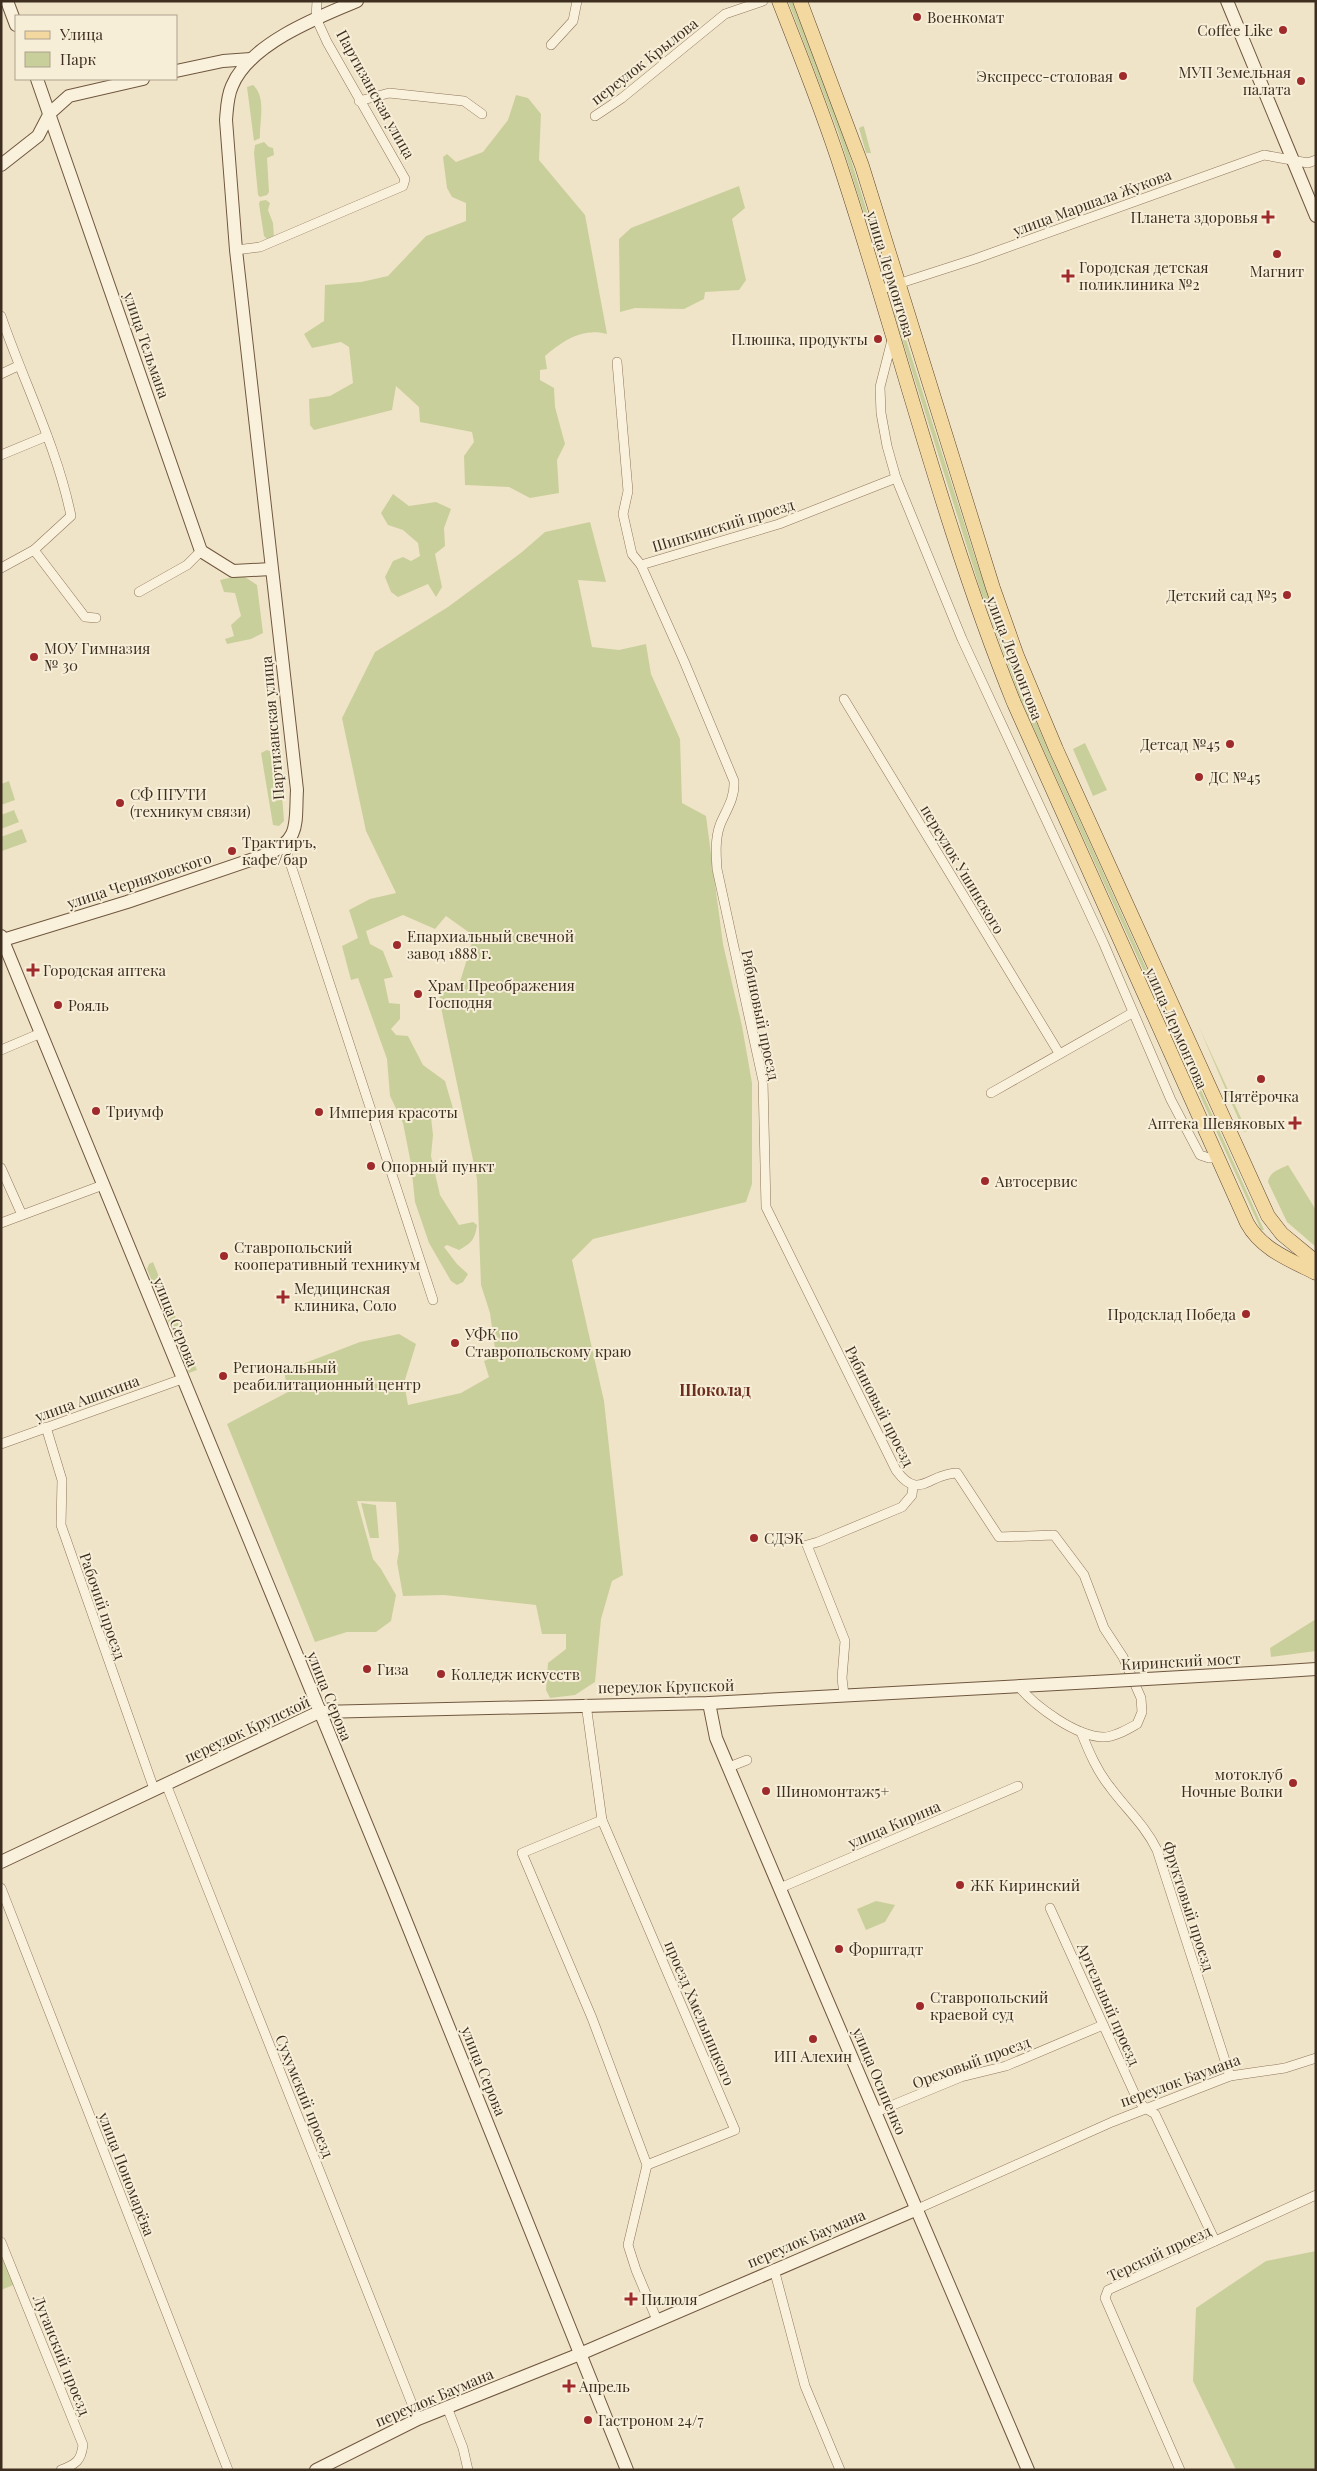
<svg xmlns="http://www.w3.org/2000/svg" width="1317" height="2471" font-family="'Playfair Display',serif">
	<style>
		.green { fill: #c9cf9b }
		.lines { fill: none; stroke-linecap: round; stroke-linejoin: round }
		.street-casing { stroke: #8d765c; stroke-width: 10 }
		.secondary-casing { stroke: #6f573f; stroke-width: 14 }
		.primary-casing { stroke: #5b4430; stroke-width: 15 }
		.street { stroke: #faf1dc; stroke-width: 9 }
		.secondary { stroke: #faf1dc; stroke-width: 12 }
		.primary { stroke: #f3d9a0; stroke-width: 14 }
		.secondary-bridge-casing { stroke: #6f573f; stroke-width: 14; stroke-linecap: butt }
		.secondary-bridge { stroke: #faf1dc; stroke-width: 12 }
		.poi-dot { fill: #9e2a2b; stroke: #f7eed8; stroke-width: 2 }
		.labels { text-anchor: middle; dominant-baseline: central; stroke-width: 4; stroke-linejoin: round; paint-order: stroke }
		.poi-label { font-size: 15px; fill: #3d2e20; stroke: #f7eed8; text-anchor: start }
		.street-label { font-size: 15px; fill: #3d2e20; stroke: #f7eed8 }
		.neighbourhood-label { font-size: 16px; font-weight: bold; fill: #6b2e1e; stroke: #f7eed8 }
	</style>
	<rect width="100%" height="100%" fill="#f0e4c8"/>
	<g class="green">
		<polygon points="788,1 792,1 842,131 888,279 886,282 838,132"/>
		<path d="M253,85c14,12 6,38 7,53l-6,3 -7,-54z"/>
		<path d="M516,95l12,3 13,16 -2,46 46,55 22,119c-24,-7 -45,7 -62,22l2,13 -7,1v10l14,8 1,19 10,37 -8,16 2,33 -29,5 -21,-11 -44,-2 -1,-29 10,-14 -2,-10 -52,-10 -1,-15 -23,-21 -4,24 -78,20 -4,-5 -1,-26 21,-3 23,-13 -4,-36 -8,-5 -29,6 -8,-14 20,-13 1,-36 36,-3 27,-6 38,-40 40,-15v-18l-14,-6 -5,-9 -4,-31 4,-3 9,8 27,-10 25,-32z"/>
		<polygon points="863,126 864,127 871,153 866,153 859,128"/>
		<polygon points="264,142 269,147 273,148 274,155 267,158 269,192 267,195 260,197 258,195 254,153 255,145"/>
		<polygon points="739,186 745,208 732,219 746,280 739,290 705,292 704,299 684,309 635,308 620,312 619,239 631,228"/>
		<polygon points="266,200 270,203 268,210 273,223 274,238 267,239 264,236 259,204 260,201"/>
		<polygon points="897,311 973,551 1010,659 1048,750 1264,1230 1261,1230 1021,700 981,592 894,313"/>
		<polygon points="393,494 409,506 436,502 451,509 444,528 445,546 435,554 442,587 436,597 428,584 398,597 391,592 385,577 393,561 403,557 411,561 420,556 418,543 403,530 388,525 381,513"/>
		<path d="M590,522l16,60 -28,-2 14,67 27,3 27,-6 5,30 29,65 2,64 24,13 17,128 19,82 10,57v101l-6,18 -153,37 -21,21 32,141 19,174 -11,6 -11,38 -6,63 -20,13 -25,3 -4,-8 2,-27 18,-14v-15h-24l-6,-29 -92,-10 -41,1 -6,-34 2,-11 -3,-49 -39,-1 16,58 8,10 15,26 -5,26 -15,11h-29l-32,10 -88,-218 61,-32 -4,-21 76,-29 39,-8 17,10 -12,39 4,22 53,-12 28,-16 -5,-16 12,-5 -6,-43 -9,-28 -4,-106 -38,-181 5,-7 15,-6 15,-49 -28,-20 -11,13 -32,-14 -37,16 4,13 13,7 10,26 -9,2 5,24 11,1v15l-9,10 5,6 12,1 15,29 22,16 9,31 -23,5 2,18 -2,21 9,39 19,30 14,-3 4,3c-2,14 -5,18 -18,25l-12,-5 -3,2 13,17 11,10 -5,8 -6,3 -6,-4 -22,-38 -14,-41 -4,-38 -8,-41 -13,-27 -3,-37 -29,-81 -7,2 -9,-34 16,-8 -9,-28 21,-11 26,-6 -30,-62 -24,-113 33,-66 73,-45 74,-55 23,-20z"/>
		<polygon points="233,574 242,575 257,585 263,633 251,639 227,644 225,639 234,636 231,625 241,616 235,593 224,592 220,580 229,578"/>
		<polygon points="1085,743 1107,790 1093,796 1073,749"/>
		<polygon points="267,750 279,755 284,821 279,826 273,825 261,753"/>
		<polygon points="9,781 15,800 1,805 1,784"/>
		<polygon points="14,810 19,822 1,829 1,815"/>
		<polygon points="22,829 27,842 2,851 1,837"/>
		<polygon points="1199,1027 1247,1131 1244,1132"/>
		<path d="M1288,1165l28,45v37l-29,-25 -19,-40c1,-10 12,-13 20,-17z"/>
		<polygon points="153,1262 197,1370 189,1373 147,1269 149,1264"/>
		<polygon points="361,1503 376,1505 379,1538 370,1538"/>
		<polygon points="1316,1619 1316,1651 1271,1657 1270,1648"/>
		<polygon points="876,1901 895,1905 885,1922 866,1930 857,1909"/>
		<polygon points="1,2249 16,2284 1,2290"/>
		<polygon points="1316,2251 1316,2470 1236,2470 1193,2381 1196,2308 1266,2261"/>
	</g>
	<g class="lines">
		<defs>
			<g id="street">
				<polyline points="551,45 573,21 577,1"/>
				<polyline points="359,101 389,93 464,101 482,114"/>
				<polyline points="595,116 622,98 725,14 763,1"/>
				<polyline points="236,250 260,247 403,186 405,179 327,42 316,18 317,1"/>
				<polyline points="879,290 975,259 1264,155 1308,163 1316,160"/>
				<path d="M1,316c23,67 56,131 70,200l-37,34 -33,18"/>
				<polyline points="893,336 880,387 881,413 887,446 896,478 962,639 1103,942 1171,1100 1200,1155 1209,1158 1218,1158"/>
				<path d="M617,362l11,129 -5,23 9,40 9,11 43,96 50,120c1,18 -8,29 -14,44 -5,14 -4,29 -3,44l46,212 3,126 130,263c23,32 33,3 61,3l42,64 55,-2 30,40 20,53 19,29 18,41 1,14 -5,12c-9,5 -22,13 -33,13 -28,0 -69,-31 -86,-51"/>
				<polyline points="1,374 18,366"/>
				<polyline points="1,455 47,436"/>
				<polyline points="34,550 85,617 96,618"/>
				<polyline points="641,565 779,524 896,478"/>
				<polyline points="139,592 187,565 201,551"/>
				<polyline points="844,699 1059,1053"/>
				<polyline points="285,847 433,1300"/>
				<polyline points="1,1050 41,1033"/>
				<polyline points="991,1093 1132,1013"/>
				<polyline points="1,1168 22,1215"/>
				<polyline points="1,1223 103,1185"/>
				<polyline points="46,1427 62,1480 61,1525 154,1789"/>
				<polyline points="1,1444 182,1379"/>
				<polyline points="844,1695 842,1678 845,1641 807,1545 818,1542 902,1507 912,1495 913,1486"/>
				<polyline points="586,1704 602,1820 522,1853 592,2018 647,2165 628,2245 636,2270 657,2320"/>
				<path d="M1081,1732c8,20 16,39 29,55 16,22 35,38 47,63l73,226"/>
				<polyline points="729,1767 747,1760"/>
				<polyline points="166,1784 418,2419"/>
				<polyline points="602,1820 735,2130 647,2165"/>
				<polyline points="1,1888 228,2470"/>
				<polyline points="780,1888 1018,1786"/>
				<polyline points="1050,1908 1137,2099 1145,2108 1155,2114 1215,2241"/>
				<polyline points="876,2112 961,2077 1006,2066 1103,2025"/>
				<polyline points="915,2210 1112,2122 1230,2076 1285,2068 1316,2058"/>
				<path d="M1,2242l82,203c-2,16 -7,19 -22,25"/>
				<polyline points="774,2269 805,2386 840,2470"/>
				<polyline points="447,2407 463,2448 468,2470"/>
				<polyline points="1180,2470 1105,2298 1108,2290 1316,2195"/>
			</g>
			<g id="secondary">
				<polyline points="7,1 16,25"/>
				<polyline points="1227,1 1316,216"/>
				<polyline points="176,71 223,61 251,59"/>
				<polyline points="37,79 201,551 233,571 271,569"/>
				<polyline points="1,165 38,136 50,113 69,96 143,79"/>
				<polyline points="1,936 393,1889 627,2470"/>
				<path d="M3,940l124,-38 141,-48c33,-15 27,-31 29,-64l-61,-540 -10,-130c1,-11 1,-23 6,-34 17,-42 86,-69 125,-85"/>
				<polyline points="1269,1672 1316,1669"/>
				<path d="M709,1703l7,35c104,244 206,489 312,732"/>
				<polyline points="1,1862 319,1712 709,1703 1094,1682"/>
				<polyline points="316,2470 418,2419 580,2354 915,2210"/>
			</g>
			<g id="primary">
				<path d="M779,1c22,56 45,113 63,170 58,177 102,359 172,532l233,520c14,26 43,37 69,50"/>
				<polyline points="800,1 862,166 993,588 1017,656 1056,749 1268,1216 1282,1234 1316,1262"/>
			</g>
		</defs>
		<use href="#street" class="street-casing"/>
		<use href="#secondary" class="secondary-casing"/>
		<use href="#primary" class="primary-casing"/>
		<use href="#street" class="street"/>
		<use href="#secondary" class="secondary"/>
		<use href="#primary" class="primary"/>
		<defs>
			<polyline id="secondary-bridge" points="1094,1682 1269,1672"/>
		</defs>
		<use href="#secondary-bridge" class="secondary-bridge-casing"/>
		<use href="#secondary-bridge" class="secondary-bridge"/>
	</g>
	<g class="poi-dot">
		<circle cx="917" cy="17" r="5"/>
		<circle cx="1283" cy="30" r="5"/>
		<circle cx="1123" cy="76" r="5"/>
		<circle cx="1301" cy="81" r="5"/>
		<path d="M1265.5 209.5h5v5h5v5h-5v5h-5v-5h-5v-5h5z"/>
		<circle cx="1277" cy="254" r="5"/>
		<path d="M1065.5 268.5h5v5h5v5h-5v5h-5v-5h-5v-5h5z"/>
		<circle cx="878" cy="339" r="5"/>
		<circle cx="1287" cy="595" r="5"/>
		<circle cx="34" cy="657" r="5"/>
		<circle cx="1230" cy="744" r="5"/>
		<circle cx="1199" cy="777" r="5"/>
		<circle cx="120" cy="803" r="5"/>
		<circle cx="232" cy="851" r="5"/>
		<circle cx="397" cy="945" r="5"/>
		<path d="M30.5 962.5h5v5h5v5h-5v5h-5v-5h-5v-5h5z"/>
		<circle cx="418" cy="994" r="5"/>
		<circle cx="58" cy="1005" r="5"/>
		<circle cx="1261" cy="1079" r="5"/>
		<circle cx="96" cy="1111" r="5"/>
		<circle cx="319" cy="1112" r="5"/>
		<path d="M1292.5 1115.5h5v5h5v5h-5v5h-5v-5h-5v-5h5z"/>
		<circle cx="371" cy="1166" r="5"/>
		<circle cx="985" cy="1181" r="5"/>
		<circle cx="224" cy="1256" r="5"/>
		<path d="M280.5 1289.5h5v5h5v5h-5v5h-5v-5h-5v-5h5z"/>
		<circle cx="1246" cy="1314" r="5"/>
		<circle cx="455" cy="1343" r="5"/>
		<circle cx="223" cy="1376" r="5"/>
		<circle cx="754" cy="1538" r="5"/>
		<circle cx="367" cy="1669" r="5"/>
		<circle cx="441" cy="1674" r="5"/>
		<circle cx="1293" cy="1783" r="5"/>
		<circle cx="766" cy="1791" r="5"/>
		<circle cx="960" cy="1885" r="5"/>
		<circle cx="839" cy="1949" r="5"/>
		<circle cx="920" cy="2006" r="5"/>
		<circle cx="813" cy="2039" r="5"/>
		<path d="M628.5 2291.5h5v5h5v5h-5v5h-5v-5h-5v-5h5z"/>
		<path d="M566.5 2378.5h5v5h5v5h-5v5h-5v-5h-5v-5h5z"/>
		<circle cx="588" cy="2420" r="5"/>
	</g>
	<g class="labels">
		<g class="poi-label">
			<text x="927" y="17">Военкомат</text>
			<text x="1273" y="30" text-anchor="end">Coffee Like</text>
			<text x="1291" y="72" text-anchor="end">МУП Земельная<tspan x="1291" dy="17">палата</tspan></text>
			<text x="1113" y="76" text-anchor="end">Экспресс-столовая</text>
			<text x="1258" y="217" text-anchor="end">Планета здоровья</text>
			<text x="1079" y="267">Городская детская<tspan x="1079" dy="17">поликлиника №2</tspan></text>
			<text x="1277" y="271" text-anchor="middle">Магнит</text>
			<text x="868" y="339" text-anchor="end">Плюшка, продукты</text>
			<text x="1277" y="595" text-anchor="end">Детский сад №5</text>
			<text x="44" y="648">МОУ Гимназия<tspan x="44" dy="17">№ 30</tspan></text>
			<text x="1220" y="744" text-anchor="end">Детсад №45</text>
			<text x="1209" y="777">ДС №45</text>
			<text x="130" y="794">СФ ПГУТИ<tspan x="130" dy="17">(техникум связи)</tspan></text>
			<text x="242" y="842">Трактиръ,<tspan x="242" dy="17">кафе/бар</tspan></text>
			<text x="407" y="936">Епархиальный свечной<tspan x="407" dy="17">завод 1888 г.</tspan></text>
			<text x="43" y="970">Городская аптека</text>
			<text x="428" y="985">Храм Преображения<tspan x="428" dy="17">Господня</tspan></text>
			<text x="68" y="1005">Рояль</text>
			<text x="1261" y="1096" text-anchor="middle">Пятёрочка</text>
			<text x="106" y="1111">Триумф</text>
			<text x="329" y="1112">Империя красоты</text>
			<text x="1285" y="1123" text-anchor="end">Аптека Шевяковых</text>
			<text x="381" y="1166">Опорный пункт</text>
			<text x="995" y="1181">Автосервис</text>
			<text x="234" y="1247">Ставропольский<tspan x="234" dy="17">кооперативный техникум</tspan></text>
			<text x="294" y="1288">Медицинская<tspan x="294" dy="17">клиника, Соло</tspan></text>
			<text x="1236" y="1314" text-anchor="end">Продсклад Победа</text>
			<text x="465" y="1334">УФК по<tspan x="465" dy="17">Ставропольскому краю</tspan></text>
			<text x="233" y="1367">Региональный<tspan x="233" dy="17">реабилитационный центр</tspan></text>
			<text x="764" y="1538">СДЭК</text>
			<text x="377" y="1669">Гиза</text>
			<text x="451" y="1674">Колледж искусств</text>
			<text x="1283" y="1774" text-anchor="end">мотоклуб<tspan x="1283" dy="17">Ночные Волки</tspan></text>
			<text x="776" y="1791">Шиномонтаж5+</text>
			<text x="970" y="1885">ЖК Киринский</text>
			<text x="849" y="1949">Форштадт</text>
			<text x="930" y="1997">Ставропольский<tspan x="930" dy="17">краевой суд</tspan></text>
			<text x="813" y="2056" text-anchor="middle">ИП Алехин</text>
			<text x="641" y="2299">Пилюля</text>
			<text x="579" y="2386">Апрель</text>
			<text x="598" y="2420">Гастроном 24/7</text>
		</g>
		<g class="street-label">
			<text transform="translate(644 61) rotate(-38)">переулок Крылова</text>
			<text transform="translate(376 94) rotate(61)">Партизанская улица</text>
			<text transform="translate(1092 202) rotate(-20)">улица Маршала Жукова</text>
			<text transform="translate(891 274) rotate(73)">улица Лермонтова</text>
			<text transform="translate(147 345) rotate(71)">улица Тельмана</text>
			<text transform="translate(723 525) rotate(-17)">Шипкинский проезд</text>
			<text transform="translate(1015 658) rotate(69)">улица Лермонтова</text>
			<text transform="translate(272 728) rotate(-95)">Партизанская улица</text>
			<text transform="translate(963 869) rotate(59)">переулок Ушинского</text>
			<text transform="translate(139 880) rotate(-18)">улица Черняховского</text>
			<text transform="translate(761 1015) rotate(78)">Рябиновый проезд</text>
			<text transform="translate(1177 1028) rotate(66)">улица Лермонтова</text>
			<text transform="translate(176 1322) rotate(68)">улица Серова</text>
			<text transform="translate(87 1398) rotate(-20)">улица Ашихина</text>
			<text transform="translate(880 1406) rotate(63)">Рябиновый проезд</text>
			<text transform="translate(103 1606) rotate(71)">Рабочий проезд</text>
			<text transform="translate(1181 1661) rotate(-3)">Киринский мост</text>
			<text transform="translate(666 1686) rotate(-1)">переулок Крупской</text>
			<text transform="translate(330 1696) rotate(68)">улица Серова</text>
			<text transform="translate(247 1729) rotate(-25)">переулок Крупской</text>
			<text transform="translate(894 1824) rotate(-23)">улица Кирина</text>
			<text transform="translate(1189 1906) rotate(72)">Фруктовый проезд</text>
			<text transform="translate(1109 2004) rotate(66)">Артельный проезд</text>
			<text transform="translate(700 2013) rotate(67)">проезд Хмельницкого</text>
			<text transform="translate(971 2062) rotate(-20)">Ореховый проезд</text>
			<text transform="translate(484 2071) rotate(68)">улица Серова</text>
			<text transform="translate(1180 2080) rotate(-20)">переулок Баумана</text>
			<text transform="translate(880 2081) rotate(67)">улица Осипенко</text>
			<text transform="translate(305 2096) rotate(68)">Сухумский проезд</text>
			<text transform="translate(127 2174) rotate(69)">улица Пономарёва</text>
			<text transform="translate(806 2238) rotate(-23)">переулок Баумана</text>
			<text transform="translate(1159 2253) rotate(-25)">Терский проезд</text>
			<text transform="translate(62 2355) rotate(68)">Луганский проезд</text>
			<text transform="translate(434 2397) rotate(-23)">переулок Баумана</text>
		</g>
		<g class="neighbourhood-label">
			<text x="715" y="1389">Шоколад</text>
		</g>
	</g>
	<rect width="1317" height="2471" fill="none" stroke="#3d2e20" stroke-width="5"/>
	<rect x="15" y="15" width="162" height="65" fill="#f7eed8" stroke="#ada18e"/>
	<rect x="25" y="31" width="25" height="8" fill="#f3d9a0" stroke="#ada18e"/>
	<text x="60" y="40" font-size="15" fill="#3d2e20">Улица</text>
	<rect x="25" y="52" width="25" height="15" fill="#c9cf9b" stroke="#ada18e"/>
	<text x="60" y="65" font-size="15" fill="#3d2e20">Парк</text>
</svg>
